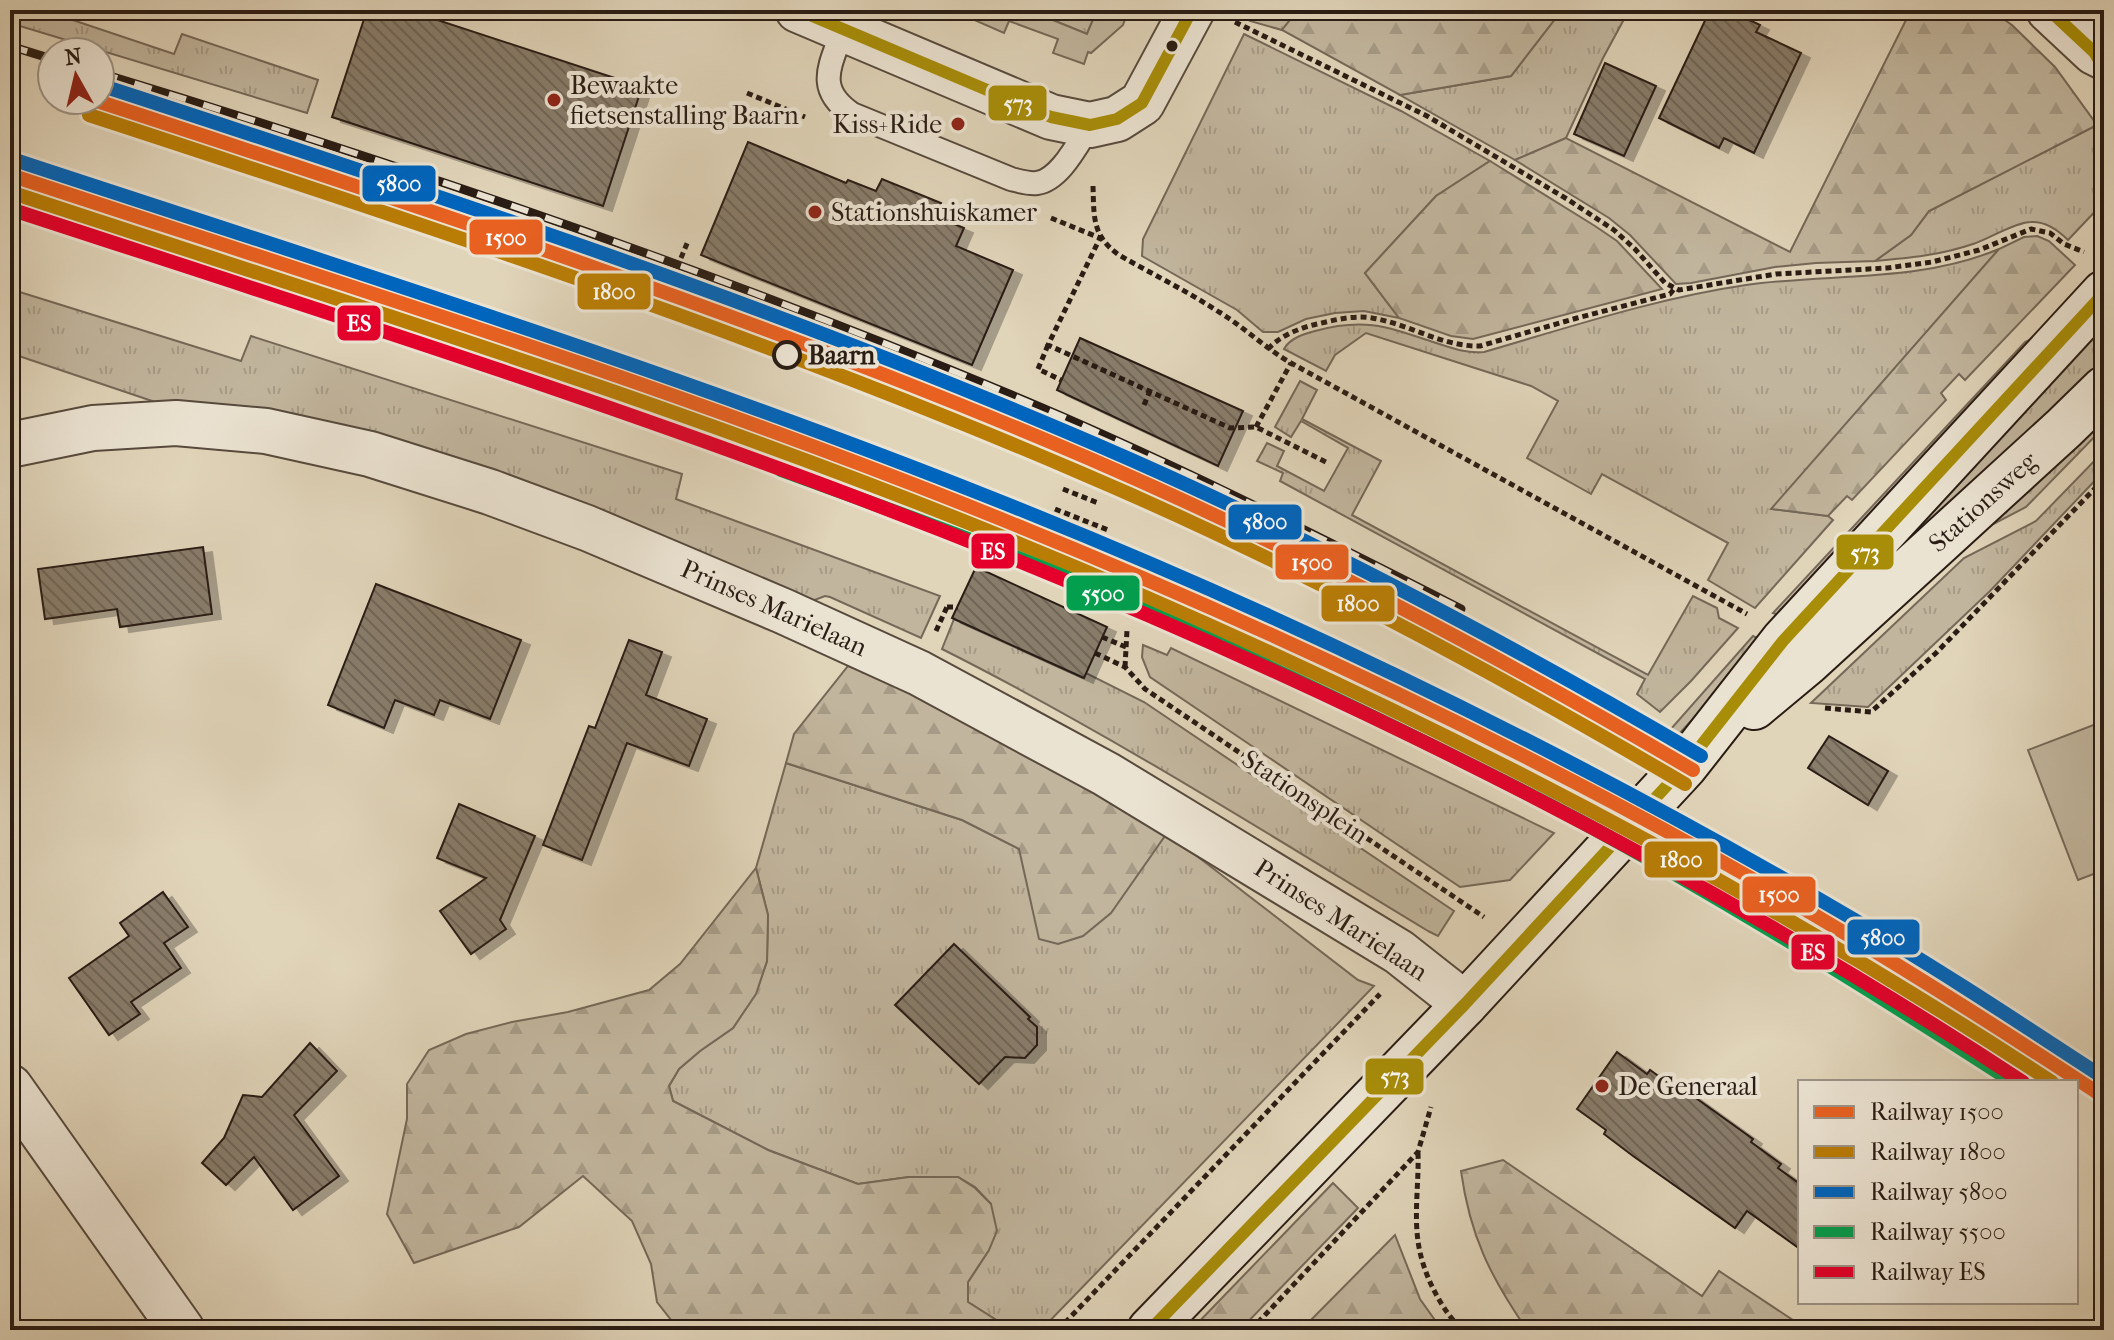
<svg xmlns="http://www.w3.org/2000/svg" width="2114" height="1340" font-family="'IM FELL French Canon',serif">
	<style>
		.grass { fill: url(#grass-tufts); stroke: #756858; stroke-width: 2 }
		.forest { fill: url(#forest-firs); stroke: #756858; stroke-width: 2 }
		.green { fill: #c1b59d; stroke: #756858; stroke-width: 2 }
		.building { fill: url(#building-back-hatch); stroke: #291c14; stroke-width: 2; filter: url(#shadow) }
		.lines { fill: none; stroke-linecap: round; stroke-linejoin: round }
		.service-casing { stroke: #574a3d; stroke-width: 26 }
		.minor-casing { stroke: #574a3d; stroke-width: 48 }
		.secondary-casing { stroke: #291c14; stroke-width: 48 }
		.path { stroke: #291c14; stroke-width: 5; stroke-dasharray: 6 4; stroke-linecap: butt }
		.service { stroke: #ebe3d2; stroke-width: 22 }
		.minor { stroke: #ebe3d2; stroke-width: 44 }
		.secondary { stroke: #ebe3d2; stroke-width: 44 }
		.rail-casing { stroke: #291c14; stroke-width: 9 }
		.rail { stroke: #ebe3d2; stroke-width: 6; stroke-dasharray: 18; stroke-linecap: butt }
		.bus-1-casing { stroke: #ebe3d2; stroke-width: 18 }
		.bus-1 { stroke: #a88d08; stroke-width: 12 }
		.rail-1-casing { stroke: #ebe3d2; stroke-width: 20 }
		.rail-2-casing { stroke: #ebe3d2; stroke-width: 20 }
		.rail-3-casing { stroke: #ebe3d2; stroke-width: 20 }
		.rail-4-casing { stroke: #ebe3d2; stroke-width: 20 }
		.rail-5-casing { stroke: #ebe3d2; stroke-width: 20 }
		.rail-1 { stroke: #e86121; stroke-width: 14 }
		.rail-2 { stroke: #b97d06; stroke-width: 14 }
		.rail-3 { stroke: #0065bd; stroke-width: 14 }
		.rail-4 { stroke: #029f4e; stroke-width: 14 }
		.rail-5 { stroke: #e4002b; stroke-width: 14 }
		.bus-dot { fill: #291c14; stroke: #ebe3d2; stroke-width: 3 }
		.poi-dot { fill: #8f2418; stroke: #ebe3d2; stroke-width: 3 }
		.stop-dot { fill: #ebe3d2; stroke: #291c14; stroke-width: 4 }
		.labels { text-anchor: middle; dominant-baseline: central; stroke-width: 8; stroke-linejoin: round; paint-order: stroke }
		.poi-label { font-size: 26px; fill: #291c14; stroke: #ebe3d2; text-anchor: start }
		.stop-label { font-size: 26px; font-weight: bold; fill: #291c14; stroke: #ebe3d2; text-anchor: start }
		.street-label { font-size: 26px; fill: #291c14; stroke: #ebe3d2 }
		.line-badge { stroke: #ebe3d2; stroke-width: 3 }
		.badge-label { font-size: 22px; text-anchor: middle; font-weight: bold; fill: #fff }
	</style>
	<defs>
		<pattern id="grass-tufts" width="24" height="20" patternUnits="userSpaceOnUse" patternTransform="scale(2)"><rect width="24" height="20" fill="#c1b59d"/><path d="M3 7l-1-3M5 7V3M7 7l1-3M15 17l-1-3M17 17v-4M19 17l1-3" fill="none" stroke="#a69b86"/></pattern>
		<pattern id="forest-firs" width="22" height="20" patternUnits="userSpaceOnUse" patternTransform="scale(2)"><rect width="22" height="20" fill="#c1b59d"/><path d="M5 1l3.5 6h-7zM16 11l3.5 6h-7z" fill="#a69b86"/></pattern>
		<pattern id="building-back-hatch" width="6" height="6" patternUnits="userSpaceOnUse" patternTransform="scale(2)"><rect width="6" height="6" fill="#887c6a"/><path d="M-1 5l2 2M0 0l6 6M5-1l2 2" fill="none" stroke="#6f6556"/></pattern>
		<filter id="shadow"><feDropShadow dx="9" dy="5" stdDeviation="0" flood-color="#0004"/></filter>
	</defs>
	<rect width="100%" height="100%" fill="#e0d4b9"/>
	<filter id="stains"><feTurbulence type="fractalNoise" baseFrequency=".0025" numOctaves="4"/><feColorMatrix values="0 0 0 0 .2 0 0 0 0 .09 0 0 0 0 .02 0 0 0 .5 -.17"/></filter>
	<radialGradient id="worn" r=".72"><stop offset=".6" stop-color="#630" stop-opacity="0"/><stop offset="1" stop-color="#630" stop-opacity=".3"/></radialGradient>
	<g class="grass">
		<polygon points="10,10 43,10 174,54 182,34 318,80 307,113 10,23"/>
		<polygon points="1028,10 1097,10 1087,34"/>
		<polygon points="1256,10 1298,10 1282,30 1250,21"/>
		<polygon points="1562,10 1629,10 1603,58 1566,138 1515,160 1400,95 1511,76"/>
		<polygon points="1244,34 1401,111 1490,161 1436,196 1365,273 1399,318 1364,311 1335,313 1306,319 1278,332 1263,332 1237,310 1142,256 1143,239"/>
		<path d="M2097,125l7,10v67l-36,38c-10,-10 -22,-19 -37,-18 -15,0 -43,17 -58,22 -32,11 -64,14 -98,17l36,-26 18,-24z"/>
		<path d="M1999,249l-227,260 56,7 5,4 -78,88 -47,-28 20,-37 -126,-69 -11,20 -64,-36 31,-57 -27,-15 -165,-53 -31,22 -9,16 -42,-22c6,-11 20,-15 31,-18 48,-13 70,-5 115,10 19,6 35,13 54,11 86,-25 173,-54 262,-67 85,-12 172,-2 253,-36z"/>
		<polygon points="10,289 241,361 251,336 682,474 676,499 940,596 921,638 830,597 825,596 812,601 161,404 10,353"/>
		<polygon points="2104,311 2104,370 1812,641"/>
		<polygon points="2055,327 1785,617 1773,613 2025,342"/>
		<polygon points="1300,381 1317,390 1302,419 1381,461 1352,515 1648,675 1693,596 1717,608 1719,618 1738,628 1691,681 1660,712 1637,694 1645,679 1280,481 1283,473 1257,461 1267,443 1284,451 1277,466 1324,491 1348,448 1301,421 1291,437 1275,427"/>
		<polygon points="2104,405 2104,427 2026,507 1955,544"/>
		<polygon points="2104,451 2104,471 1990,591 1868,707 1811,703 1964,558 2036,521"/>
		<path d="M954,619l129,59 3,-5 58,29 310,209 -16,25 -10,-5c-160,-97 -319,-198 -486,-282z"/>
		<polygon points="1753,636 1763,641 1763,644 1678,735 1670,730"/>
		<polygon points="1143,645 1167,655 1171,648 1554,833 1510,880 1460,887 1150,677 1142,657"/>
		<polygon points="786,763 962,820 1019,849 1167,833 1358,980 1374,986 1041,1330 1012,1330 968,1302 968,1282 989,1250 991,1204 975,1187 958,1177 909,1177 858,1184 768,1150 673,1101 669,1086 679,1069 700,1051 733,1028 756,993 767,961 768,915 756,868"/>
	</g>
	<g class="forest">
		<polygon points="1298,10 1562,10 1511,76 1400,95 1282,30"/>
		<polygon points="1911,10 1990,10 2012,25 2055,67 2097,125 1929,211 1911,235 1875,261 1816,263 1775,267 1691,283 1676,284 1630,235 1609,218 1515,160 1566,138 1790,252"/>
		<polygon points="1490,161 1595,226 1617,241 1662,289 1473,339 1451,336 1399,318 1365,273 1436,196"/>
		<polygon points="2037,236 2049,241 2075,265 1965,380 1959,374 1941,393 1946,400 1852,500 1847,496 1828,516 1771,509 1999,249 2024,237"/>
		<path d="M848,666c113,41 215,107 319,167l-56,80 -28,23 -25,8 -19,-5 -20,-90 -57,-29 -176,-57 8,-29z"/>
		<polygon points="756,868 768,915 767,961 756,994 733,1028 700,1051 679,1069 669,1086 673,1101 768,1150 858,1184 909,1177 958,1177 975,1188 991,1204 997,1231 989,1250 968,1282 968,1302 1012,1330 679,1330 657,1302 651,1264 632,1221 583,1176 519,1227 414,1263 387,1214 407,1119 407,1084 429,1050 466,1034 512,1022 568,1012 649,990 680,964"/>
		<path d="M1503,1160l199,136 17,-25 89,59h-281c-37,-54 -57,-94 -66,-159z"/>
		<polygon points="1333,1183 1358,1208 1240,1330 1191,1330"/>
		<polygon points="1395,1235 1420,1299 1442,1330 1301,1330"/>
	</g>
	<g class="green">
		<polygon points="975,10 1028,10 1087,34 1097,10 1128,10 1123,25 1091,53 1088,52 1084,64 1053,53 1058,39 1009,21 1004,33 972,19"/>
		<polygon points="2104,721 2104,870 2078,880 2028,750"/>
	</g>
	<g class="building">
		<polygon points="367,10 407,10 642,87 603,206 332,117"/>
		<polygon points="1710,10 1728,10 1760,25 1756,32 1801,53 1754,153 1724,138 1719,148 1659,118"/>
		<polygon points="1605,63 1656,86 1624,156 1574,134"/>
		<polygon points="748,142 846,183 848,180 876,191 882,179 941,203 935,216 964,228 956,246 1013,270 972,365 701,255"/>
		<polygon points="1080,338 1243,411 1218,466 1057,390"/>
		<polygon points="203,547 212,614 120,627 117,609 45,619 38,569"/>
		<polygon points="976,567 1107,627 1084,678 952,618"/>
		<polygon points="376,584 521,640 490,719 440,700 434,715 395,700 384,728 328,705"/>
		<polygon points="629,640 662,652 646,695 707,719 689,766 627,743 582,860 543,845 589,726 595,728"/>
		<polygon points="1829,736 1888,771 1868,805 1808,768"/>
		<polygon points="459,804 535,836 500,920 506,929 471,954 440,911 486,878 437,858"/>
		<polygon points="163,892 188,927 164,943 181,968 131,1002 140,1014 109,1035 69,978 129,936 120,923"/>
		<polygon points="954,944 1030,1017 1028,1019 1037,1027 1037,1045 1025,1058 1005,1057 979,1084 895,1005"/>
		<polygon points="310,1043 337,1071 294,1115 339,1176 293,1210 254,1157 226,1185 202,1163 224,1138 243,1095 262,1097"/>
		<polygon points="1617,1052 1647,1074 1650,1070 1679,1091 1682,1088 1753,1139 1751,1142 1781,1164 1778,1168 1800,1184 1800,1249 1747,1211 1735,1228 1633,1156 1604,1134 1606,1130 1577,1109"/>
	</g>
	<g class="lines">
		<defs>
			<path id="service" d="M843,29c-12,36 -29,59 9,85l159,65c8,2 17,5 26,4 23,-3 41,-40 53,-58"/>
			<g id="minor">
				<polyline points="798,10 1051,117 1090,125 1117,119 1142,103 1192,10"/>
				<polyline points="2049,10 2094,52 2104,57"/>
				<polyline points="10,445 93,428 176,423 266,431 370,454 490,492 587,528 783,611 919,673 1106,774 1399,952 1465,1004"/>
				<polyline points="10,1087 182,1330"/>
			</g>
			<g id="secondary">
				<polyline points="1754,707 1808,662 2064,428 2104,389"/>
				<polyline points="1150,1330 1465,1004 1685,766 1783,641 2104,293"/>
			</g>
		</defs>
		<use href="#service" class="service-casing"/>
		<use href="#minor" class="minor-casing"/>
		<use href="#secondary" class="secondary-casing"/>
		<g class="path">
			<polyline points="1235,22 1427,116 1567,199 1614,230 1635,249 1665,283 1679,290 1776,274 1887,268 1932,262 1979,250 2031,229 2050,233 2064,244 2084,252"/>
			<polyline points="747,93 805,117"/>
			<path d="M1093,186c1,31 -1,50 26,69 33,19 68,36 100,57 25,15 46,36 72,51l456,251"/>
			<polyline points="1051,218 1100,238 1048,345 1230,428 1256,427 1326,462"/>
			<polyline points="681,258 688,241"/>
			<polyline points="1048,345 1038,369 1061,380"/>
			<path d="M1268,349c12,-13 31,-21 49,-25 18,-4 36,-9 55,-6 37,6 71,29 108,28l97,-28 93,-24 4,-5"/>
			<polyline points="1144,405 1150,391"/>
			<polyline points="1256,427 1291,363"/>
			<polyline points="1063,489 1098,503"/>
			<polyline points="1055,509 1108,530"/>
			<polyline points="947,607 958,607"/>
			<polyline points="936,631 947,607"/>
			<polyline points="1102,637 1126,647"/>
			<polyline points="1095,653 1125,667 1145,689 1484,917"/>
			<polyline points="1125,667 1127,630"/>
			<polyline points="1825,708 1871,712 1936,653 2104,479"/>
			<path d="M1418,1153c1,28 -4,60 0,88 4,31 22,67 44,89"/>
			<polyline points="1058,1330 1380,994"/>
			<polyline points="1251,1330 1418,1152 1431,1107"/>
		</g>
		<use href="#service" class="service"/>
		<use href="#minor" class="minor"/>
		<use href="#secondary" class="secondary"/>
		<defs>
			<g id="rail">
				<polyline points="10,46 52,59"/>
				<path d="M100,73c307,93 612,197 909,321 154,64 303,139 452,215"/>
				<polyline points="10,211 781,470"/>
			</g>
		</defs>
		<use href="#rail" class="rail-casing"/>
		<use href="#rail" class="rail"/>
		<defs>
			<g id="bus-1">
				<polyline points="798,10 1051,117 1090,125 1117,119 1142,103 1192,10"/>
				<polyline points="2049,10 2094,52 2104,69"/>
				<polyline points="1150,1330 1465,1004 1685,766 1783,641 2104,293"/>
			</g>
		</defs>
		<use href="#bus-1" class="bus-1-casing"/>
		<use href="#bus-1" class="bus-1"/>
		<defs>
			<g id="rail-1">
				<path d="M94,100c335,109 670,219 994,358 209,90 409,197 605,312"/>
				<path d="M10,175c329,108 660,211 981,340 243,98 481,208 710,335 138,76 271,160 403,247"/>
			</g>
			<g id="rail-2">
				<path d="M89,115c334,109 669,219 992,358 209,89 408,196 604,311"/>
				<path d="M10,192c327,108 657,209 976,338 373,151 730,332 1066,552"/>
			</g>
			<g id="rail-3">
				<path d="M100,85c335,109 671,219 995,359 209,90 410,197 606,312"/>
				<path d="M15,160c328,108 658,211 979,339 292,116 575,254 847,413 90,52 176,109 263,166"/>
			</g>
			<path id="rail-4" d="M781,470c83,30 165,60 247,92 103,41 204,87 304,135 83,40 166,80 248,124 148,80 291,169 433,261"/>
			<path id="rail-5" d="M10,209c284,93 569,183 848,289 407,154 801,345 1165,584"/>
		</defs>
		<use href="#rail-1" class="rail-1-casing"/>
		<use href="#rail-2" class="rail-2-casing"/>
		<use href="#rail-3" class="rail-3-casing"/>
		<use href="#rail-4" class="rail-4-casing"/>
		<use href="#rail-5" class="rail-5-casing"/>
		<use href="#rail-1" class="rail-1"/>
		<use href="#rail-2" class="rail-2"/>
		<use href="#rail-3" class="rail-3"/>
		<use href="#rail-4" class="rail-4"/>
		<use href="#rail-5" class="rail-5"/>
	</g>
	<circle class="bus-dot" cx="1172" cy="46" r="7"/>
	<g class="poi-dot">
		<circle cx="554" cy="100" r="8"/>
		<circle cx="958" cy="124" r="8"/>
		<circle cx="815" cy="212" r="8"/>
		<circle cx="1602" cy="1086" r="8"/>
	</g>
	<circle class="stop-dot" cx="787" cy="355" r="13"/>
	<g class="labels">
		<g class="poi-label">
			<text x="570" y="85">Bewaakte<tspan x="570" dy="30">fietsenstalling Baarn</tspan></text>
			<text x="942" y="124" text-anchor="end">Kiss+Ride</text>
			<text x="831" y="212">Stationshuiskamer</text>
			<text x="1618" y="1086">De Generaal</text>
		</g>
		<g class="stop-label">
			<text x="808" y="355">Baarn</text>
		</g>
		<g class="street-label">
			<text transform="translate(1983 502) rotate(-42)">Stationsweg</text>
			<text transform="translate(774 608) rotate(24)">Prinses Marielaan</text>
			<text transform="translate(1305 797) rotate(34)">Stationsplein</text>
			<text transform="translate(1341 920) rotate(33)">Prinses Marielaan</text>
		</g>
	</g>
	<g class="line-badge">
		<rect x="987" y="84" width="61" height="38" rx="8" fill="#a88d08"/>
		<rect x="361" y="164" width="76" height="39" rx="8" fill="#0065bd"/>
		<rect x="468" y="218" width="76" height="38" rx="8" fill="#e86121"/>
		<rect x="576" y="272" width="76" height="39" rx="8" fill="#b97d06"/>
		<rect x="336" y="304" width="46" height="38" rx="8" fill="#e4002b"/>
		<rect x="1227" y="503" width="76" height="38" rx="8" fill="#0065bd"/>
		<rect x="970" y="532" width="46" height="38" rx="8" fill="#e4002b"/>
		<rect x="1835" y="533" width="60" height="38" rx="8" fill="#a88d08"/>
		<rect x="1274" y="543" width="76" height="38" rx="8" fill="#e86121"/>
		<rect x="1065" y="574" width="76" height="38" rx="8" fill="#029f4e"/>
		<rect x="1320" y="584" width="76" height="39" rx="8" fill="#b97d06"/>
		<rect x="1643" y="840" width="76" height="39" rx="8" fill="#b97d06"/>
		<rect x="1741" y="875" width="76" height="39" rx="8" fill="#e86121"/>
		<rect x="1846" y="918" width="75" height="38" rx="8" fill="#0065bd"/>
		<rect x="1790" y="933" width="46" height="38" rx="8" fill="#e4002b"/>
		<rect x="1364" y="1057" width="61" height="39" rx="8" fill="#a88d08"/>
	</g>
	<g class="badge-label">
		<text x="1018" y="111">573</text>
		<text x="399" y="191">5800</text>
		<text x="506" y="245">1500</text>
		<text x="614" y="299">1800</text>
		<text x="359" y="331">ES</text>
		<text x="1265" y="529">5800</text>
		<text x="993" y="559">ES</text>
		<text x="1865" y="560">573</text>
		<text x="1312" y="570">1500</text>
		<text x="1103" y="601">5500</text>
		<text x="1358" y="611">1800</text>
		<text x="1681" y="867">1800</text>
		<text x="1779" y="902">1500</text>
		<text x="1883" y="945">5800</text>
		<text x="1813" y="960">ES</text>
		<text x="1395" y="1084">573</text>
	</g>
	<rect width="2114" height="1340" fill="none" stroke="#e0d4b9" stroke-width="40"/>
	<rect x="12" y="12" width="2090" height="1316" fill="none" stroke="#291c14" stroke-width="4"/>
	<rect x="20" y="20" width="2074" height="1300" fill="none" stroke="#291c14" stroke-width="2"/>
	<rect x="1798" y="1080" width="280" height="224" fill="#ebe3d2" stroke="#9d9386" stroke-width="2"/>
	<rect x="1814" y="1106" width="40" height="12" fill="#e86121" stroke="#9d9386" stroke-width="2"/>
	<text x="1870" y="1120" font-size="24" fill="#291c14">Railway 1500</text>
	<rect x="1814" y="1146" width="40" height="12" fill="#b97d06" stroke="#9d9386" stroke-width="2"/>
	<text x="1870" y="1160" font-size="24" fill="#291c14">Railway 1800</text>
	<rect x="1814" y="1186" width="40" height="12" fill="#0065bd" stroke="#9d9386" stroke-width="2"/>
	<text x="1870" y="1200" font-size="24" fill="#291c14">Railway 5800</text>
	<rect x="1814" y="1226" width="40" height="12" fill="#029f4e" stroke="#9d9386" stroke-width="2"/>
	<text x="1870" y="1240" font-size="24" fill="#291c14">Railway 5500</text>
	<rect x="1814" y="1266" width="40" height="12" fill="#e4002b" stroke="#9d9386" stroke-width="2"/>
	<text x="1870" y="1280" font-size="24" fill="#291c14">Railway ES</text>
	<g transform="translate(76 76) rotate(352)"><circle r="38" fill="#ebe3d2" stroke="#9d9386" stroke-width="2"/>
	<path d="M0-6L14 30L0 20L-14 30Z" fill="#8f2418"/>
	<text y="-12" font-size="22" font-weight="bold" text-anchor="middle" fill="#291c14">N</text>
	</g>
	<rect width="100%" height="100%" filter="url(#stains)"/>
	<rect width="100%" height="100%" fill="url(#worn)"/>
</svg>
